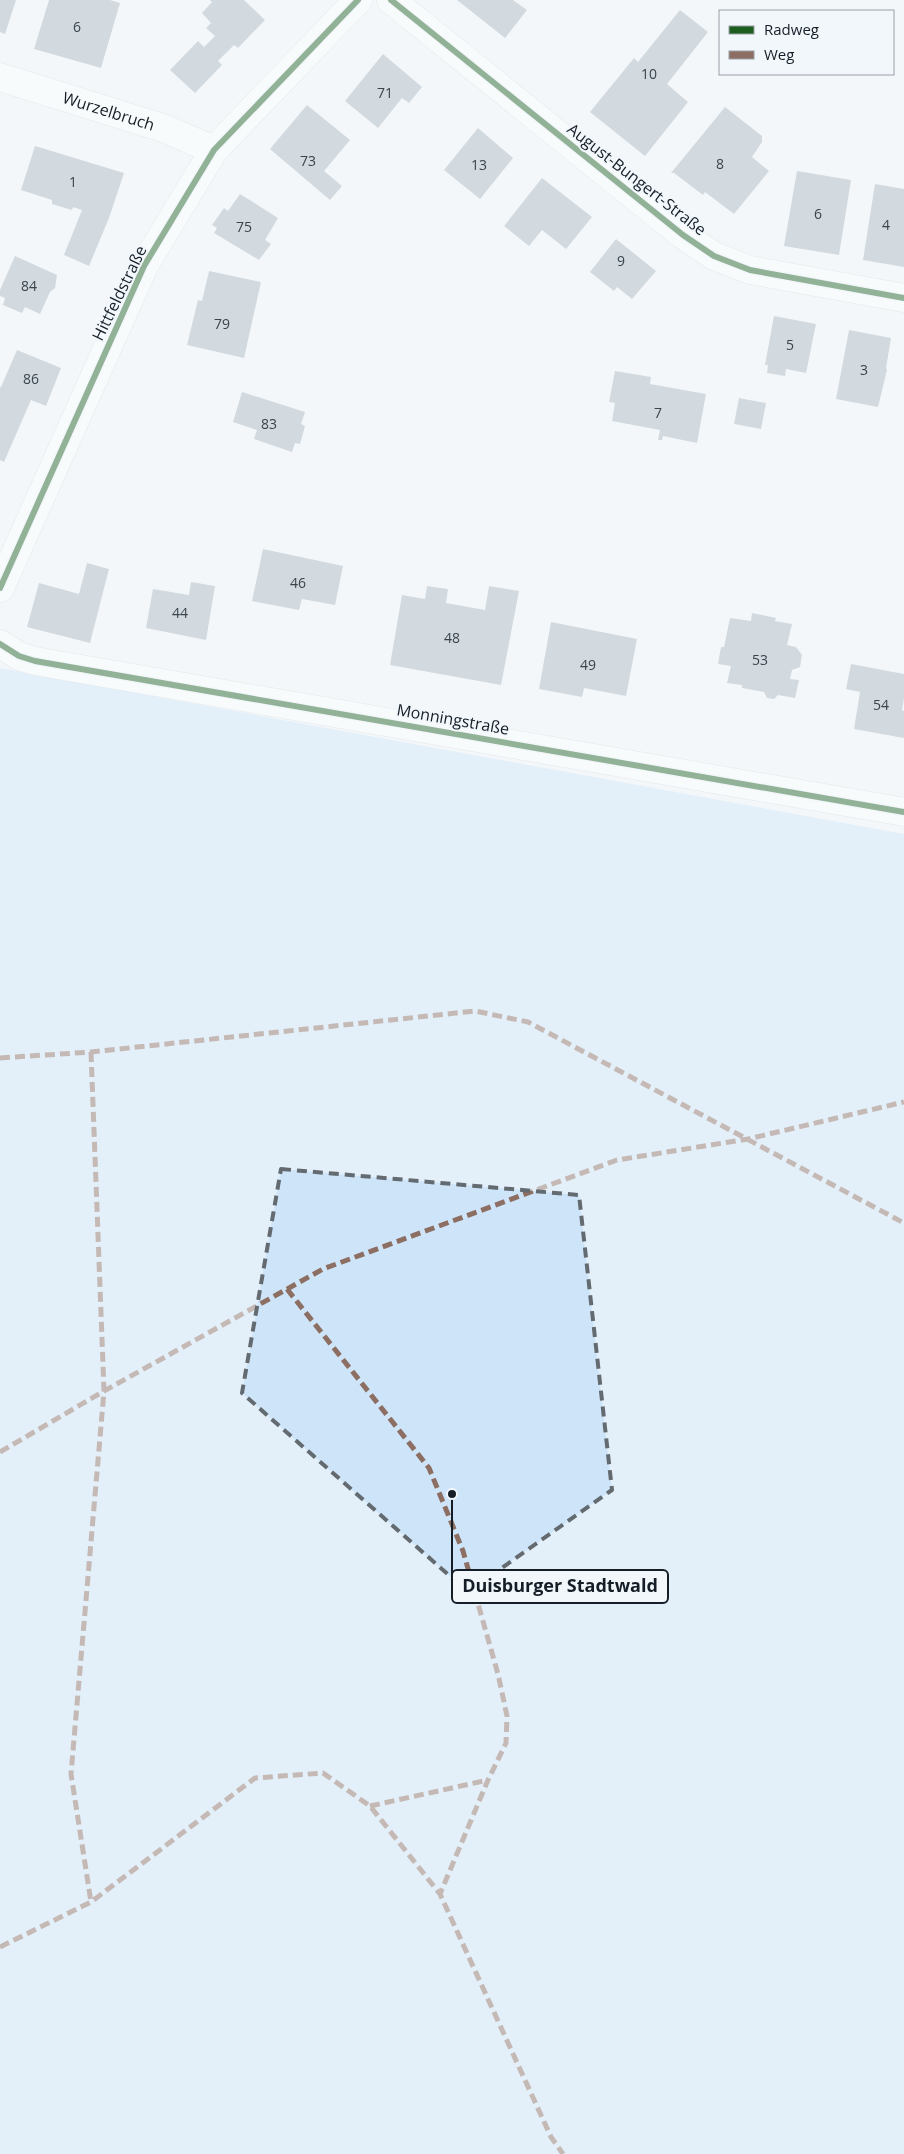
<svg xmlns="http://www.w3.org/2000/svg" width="904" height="2154" font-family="'Open Sans',sans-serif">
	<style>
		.green { fill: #cee5f9 }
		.building { fill: #a8b4bf }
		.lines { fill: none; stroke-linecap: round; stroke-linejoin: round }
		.street-casing { stroke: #cfd5db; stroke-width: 29 }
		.street { stroke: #fdfefe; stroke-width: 28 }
		.quiet { stroke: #8d6e63; stroke-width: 5; stroke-dasharray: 10 5; stroke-linecap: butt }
		.cycleway-casing { stroke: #f2f7fc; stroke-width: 9 }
		.cycleway { stroke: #1b5e20; stroke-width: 6 }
		.marked { fill: none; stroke: #636a70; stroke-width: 4; stroke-dasharray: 10 6; stroke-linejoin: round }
		.labels { text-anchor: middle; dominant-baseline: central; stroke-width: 4; stroke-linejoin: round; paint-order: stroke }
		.number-label { font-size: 14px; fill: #3a444c }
		.street-label { font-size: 16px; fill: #151e26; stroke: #f2f7fc }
		.leader { fill: none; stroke: #151e26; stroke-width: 2 }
		.callout-dot { fill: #151e26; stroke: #f2f7fc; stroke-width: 2 }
		.callout { fill: #f2f7fc; stroke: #151e26; stroke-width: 2 }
		.callout-label { font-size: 18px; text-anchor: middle; font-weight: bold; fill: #151e26 }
	</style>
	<rect width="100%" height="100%" fill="#f4f7fa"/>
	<polygon class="green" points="0,668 904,834 904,2154 0,2154"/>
	<g class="building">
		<polygon points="0,0 16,0 5,34 0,32"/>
		<polygon points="49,0 110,0 120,3 101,68 34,49"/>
		<polygon points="210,0 244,0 265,20 238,48 234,45 218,61 222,65 195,93 170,70 198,41 204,47 215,36 206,28 211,23 202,13 212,2"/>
		<polygon points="457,0 513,0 527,10 505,38"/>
		<polygon points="680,10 708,32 667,84 688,102 645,156 590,112 634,58 638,62"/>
		<polygon points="383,54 422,87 409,103 402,98 378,128 345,101"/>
		<polygon points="307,105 350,140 324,171 342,186 330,200 270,149"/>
		<polygon points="725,107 762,136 762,142 752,157 769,171 734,214 705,192 703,195 674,173 671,173"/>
		<polygon points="478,128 513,158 480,199 444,170"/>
		<polygon points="35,146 124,173 109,218 89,266 64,255 82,210 73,207 72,210 52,204 52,200 21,190"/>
		<polygon points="797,171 851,180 839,255 784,246"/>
		<polygon points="542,178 592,217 566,249 542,230 529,246 504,226"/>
		<polygon points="875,184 904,189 904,267 863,260"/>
		<polygon points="240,194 278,218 265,240 271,244 259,260 214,233 217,228 212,225 224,208 228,211"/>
		<polygon points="616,239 656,271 632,299 617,287 614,291 590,272"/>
		<polygon points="15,256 57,275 55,288 50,292 40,314 25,307 22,313 3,305 5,298 0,296 0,290"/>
		<polygon points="209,271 261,282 244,358 187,345 198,300 202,301"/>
		<polygon points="774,316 816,324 806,373 786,369 785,376 767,373 768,365 765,365"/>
		<polygon points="849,330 891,338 886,368 887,370 878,407 836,399"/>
		<polygon points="17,350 61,368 46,406 31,400 4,462 0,460 0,387 1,387"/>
		<polygon points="615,371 651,377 650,384 706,394 697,443 663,436 662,440 658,440 660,430 612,421 615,403 609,402"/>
		<polygon points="242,392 305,412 301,424 305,426 300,444 295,443 292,452 254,439 257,430 233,422"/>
		<polygon points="739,398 766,403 761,429 734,424"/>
		<polygon points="263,549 343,566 335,605 302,599 299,610 252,601"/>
		<polygon points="87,563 109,569 90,643 27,627 39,583 79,594"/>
		<polygon points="191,582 215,586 206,640 146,628 153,589 189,595"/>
		<polygon points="427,586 448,589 446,603 485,610 489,586 519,591 501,685 390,665 402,595 425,599"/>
		<polygon points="752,613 776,618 775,621 792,624 787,645 796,647 802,655 800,667 792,670 790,679 799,680 795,698 778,695 774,699 767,698 764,692 742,688 742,685 727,683 731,666 718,664 721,647 724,647 730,618 751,621"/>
		<polygon points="551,622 637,639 626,696 584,688 582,697 539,689"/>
		<polygon points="851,664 904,674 904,698 902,710 904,711 904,738 854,729 860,692 846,689"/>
	</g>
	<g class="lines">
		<defs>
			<g id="street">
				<polyline points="391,0 683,235 714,256 750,270 904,298"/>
				<path id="s1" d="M0,77l163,51 51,22"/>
				<polyline points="0,588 144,266 214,150 358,0"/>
				<polyline points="0,644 19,656 35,661 904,812"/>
			</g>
		</defs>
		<use href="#street" class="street-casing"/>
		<use href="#street" class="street"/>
		<g class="quiet">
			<polyline points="91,1052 104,1391 71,1774 91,1902"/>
			<polyline points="0,1058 91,1052 475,1011 528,1022 904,1223"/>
			<polyline points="287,1289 429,1468 463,1551 498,1674 507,1716 506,1743 488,1780 440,1894"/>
			<polyline points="0,1452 104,1391 323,1269 617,1160 748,1139 904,1102"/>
			<polyline points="370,1806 488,1780"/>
			<polyline points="0,1947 91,1902 255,1778 323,1773 370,1806 440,1894 551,2137 563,2154"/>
		</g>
		<defs>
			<g id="cycleway">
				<polyline points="391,0 683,235 714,256 750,270 904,298"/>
				<polyline points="0,588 144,266 214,150 358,0"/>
				<polyline points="0,644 19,656 35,661 904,812"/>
			</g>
		</defs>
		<use href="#cycleway" class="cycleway-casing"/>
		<use href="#cycleway" class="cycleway"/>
	</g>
	<path d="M0 0H904V2154H0ZM281,1169l298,26 33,295 -144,102 -226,-199z" fill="#f4f7fa" fill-opacity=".55" fill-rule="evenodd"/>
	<path class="marked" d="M281,1169l298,26 33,295 -144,102 -226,-199z"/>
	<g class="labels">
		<g class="number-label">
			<text x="77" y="26">6</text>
			<text x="649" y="73">10</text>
			<text x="385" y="92">71</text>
			<text x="308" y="160">73</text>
			<text x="720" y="163">8</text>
			<text x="479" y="164">13</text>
			<text x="73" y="181">1</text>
			<text x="818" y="213">6</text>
			<text x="886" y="224">4</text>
			<text x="244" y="226">75</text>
			<text x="621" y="260">9</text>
			<text x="29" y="285">84</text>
			<text x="222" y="323">79</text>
			<text x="790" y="344">5</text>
			<text x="864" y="369">3</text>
			<text x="31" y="378">86</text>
			<text x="658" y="412">7</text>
			<text x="269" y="423">83</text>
			<text x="298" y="582">46</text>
			<text x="180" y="612">44</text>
			<text x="452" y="637">48</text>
			<text x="760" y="659">53</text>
			<text x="588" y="664">49</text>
			<text x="881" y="704">54</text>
		</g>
		<g class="street-label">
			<text stroke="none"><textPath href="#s1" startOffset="114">Wurzelbruch</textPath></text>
			<text transform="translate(637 179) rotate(38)">August-Bungert-Straße</text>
			<text transform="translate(119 293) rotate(-64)">Hittfeldstraße</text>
			<text transform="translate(453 719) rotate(10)">Monningstraße</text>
		</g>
	</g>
	<path class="leader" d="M452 1494L452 1586"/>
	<circle class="callout-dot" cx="452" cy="1494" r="5"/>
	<rect class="callout" x="452" y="1570" width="216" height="33" rx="5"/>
	<g class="callout-label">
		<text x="560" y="1592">Duisburger Stadtwald</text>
	</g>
	<rect x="719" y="10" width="175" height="65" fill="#f2f7fc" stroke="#9aa0a6"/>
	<rect x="729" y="26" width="25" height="8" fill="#1b5e20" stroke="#9aa0a6"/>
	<text x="764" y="35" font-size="15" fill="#151e26">Radweg</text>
	<rect x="729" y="51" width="25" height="8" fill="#8d6e63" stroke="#9aa0a6"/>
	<text x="764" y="60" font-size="15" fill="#151e26">Weg</text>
</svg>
